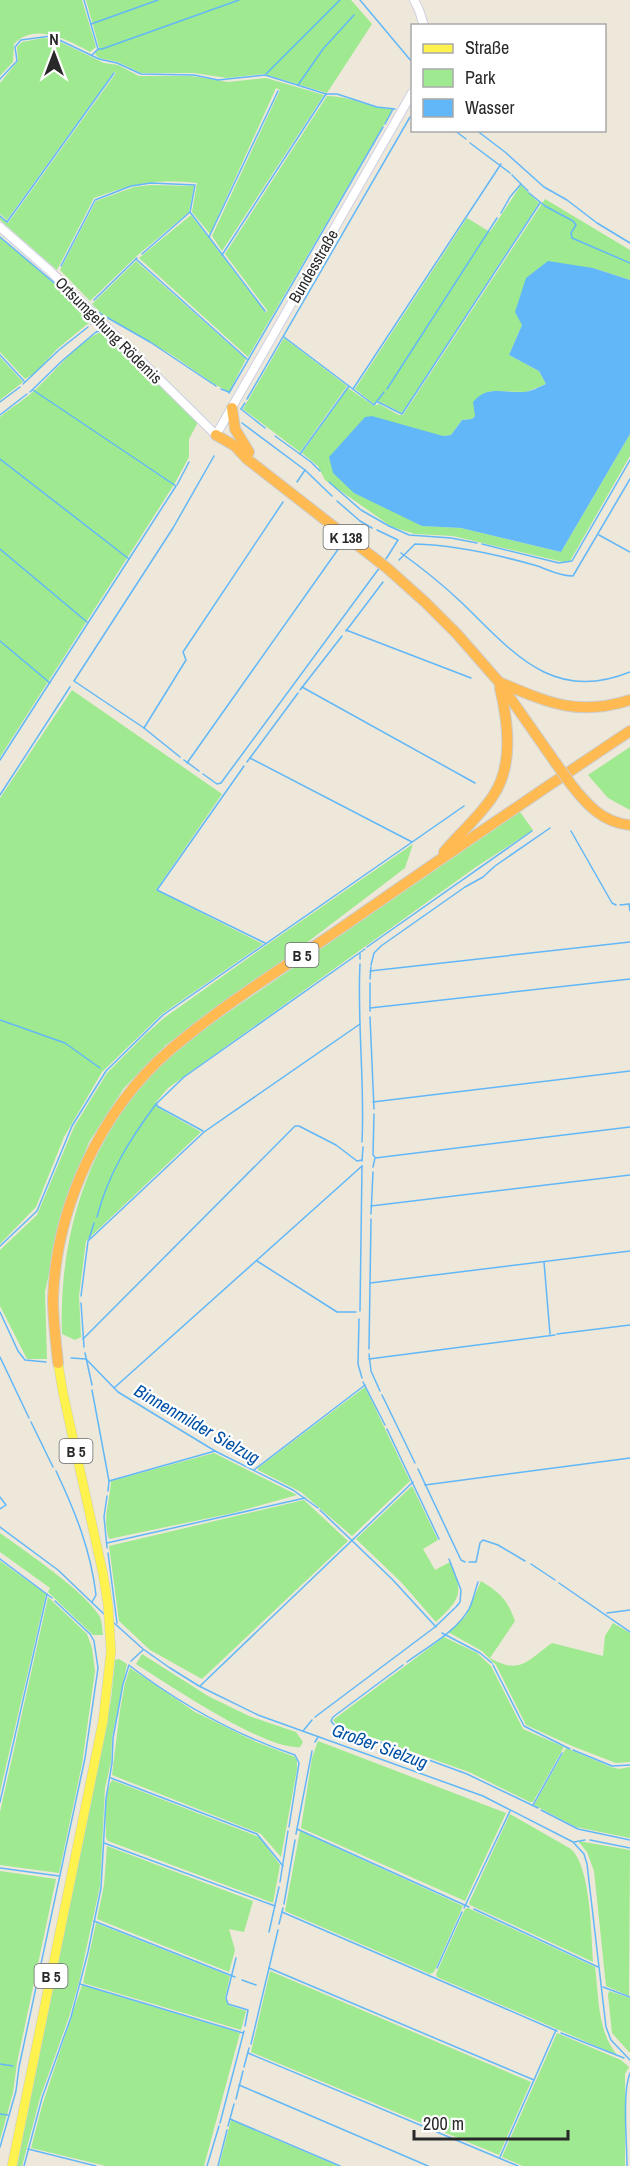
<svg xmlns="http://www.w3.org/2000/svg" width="630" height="2166" font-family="'Archivo Narrow',sans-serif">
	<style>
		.green { fill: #9fe990 }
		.water { fill: #62b7f9 }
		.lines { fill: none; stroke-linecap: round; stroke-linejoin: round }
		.stream { stroke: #62b7f9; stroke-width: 1.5 }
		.secondary-casing { stroke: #cecfe4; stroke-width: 10 }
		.primary-casing { stroke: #ccc; stroke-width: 10 }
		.highway-casing { stroke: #ccc; stroke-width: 12 }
		.secondary { stroke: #fff; stroke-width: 8 }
		.primary { stroke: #fdf24e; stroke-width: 9 }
		.highway { stroke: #ffbb52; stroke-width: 10 }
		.highway-bridge-casing { stroke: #ccc; stroke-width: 12; stroke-linecap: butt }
		.highway-bridge { stroke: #ffbb52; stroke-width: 10 }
		.labels { text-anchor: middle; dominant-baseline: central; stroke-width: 4.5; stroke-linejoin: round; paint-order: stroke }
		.shield { fill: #fff; stroke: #696969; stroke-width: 1.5 }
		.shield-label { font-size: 15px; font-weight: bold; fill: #292929 }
		.street-label { font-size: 16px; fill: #292929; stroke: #fff }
		.water-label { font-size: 18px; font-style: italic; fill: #0150a5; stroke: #fff }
	</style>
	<rect width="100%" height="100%" fill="#ede8d9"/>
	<g class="green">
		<path d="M0,0h82l14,47 -6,5c-23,-12 -54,-30 -76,-8l-1,18 -13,14z"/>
		<polygon points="86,0 351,0 372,24 327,93 264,74 227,78 194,73 141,73 118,62 99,58 95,54 99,47"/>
		<path d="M43,38l11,1 50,24 14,2 21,11h53l36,6 38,-4 58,17 -102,156 -10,-15 68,-146 -4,-2 -66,146 -18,-22 5,-29c-44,-4 -61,0 -103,15l-37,72 -57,-50v-3l8,6 108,-150 -2,-1 -107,148 -7,-6v-131l18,-22 -1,-14 5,-5z"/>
		<path d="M327,96c23,0 43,12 66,13l-145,248 -109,-99 52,-43 75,98 1,-3 -42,-56z"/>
		<polygon points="151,185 194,186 189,212 139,254 90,301 60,270 96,201 134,187"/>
		<polygon points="521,185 539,203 402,413 378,401 374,404 355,389 467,218 490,232"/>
		<polygon points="545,199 630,250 630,280 593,268 522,325 509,355 539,371 546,384 526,392 491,391 475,416 472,419 462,420 451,435 443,436 422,526 461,528 561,552 630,434 630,456 570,561 563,562 453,536 415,534 392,527 325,480 318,466 302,453 348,388 374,406 379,404 399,415 403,415"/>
		<polygon points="0,238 65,292 91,319 91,321 57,349 35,373 25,379 0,352"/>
		<polygon points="136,261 246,359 229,392 214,384 172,355 102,314 92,304"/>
		<path d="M105,330l93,92 -9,17v18l-14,26 -175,274v-340c12,-10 26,-18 37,-29 21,-19 41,-47 68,-58z"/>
		<polygon points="284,338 347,386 300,452 243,409"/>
		<polygon points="0,357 23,382 0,400"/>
		<polygon points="72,690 222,794 156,890 263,944 162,1014 102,1072 64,1137 36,1207 0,1244 0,798"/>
		<polygon points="630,747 630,810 608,798 588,775"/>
		<path d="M520,812l13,18 -57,37 -308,221 -12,14 1,5 44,25 -115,109 -7,55 2,41 -6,3 -13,-6c-4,-104 31,-209 110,-279 10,-9 22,-17 32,-26z"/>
		<polygon points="413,844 405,868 263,976 166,1045 124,1088 89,1142 63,1209 45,1292 47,1359 27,1359 0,1306 0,1250 37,1215 74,1127 107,1073 145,1035 164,1018 268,944"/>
		<polygon points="365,1387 410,1481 352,1536 301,1492 258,1470 258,1468"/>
		<path d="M214,1453l83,42 -64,18 -124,26c-7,-20 1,-38 2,-58z"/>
		<path d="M412,1486l26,54 -15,9 12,21 15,-8c14,32 11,36 -14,60l-35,-40 -45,-43z"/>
		<polygon points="304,1500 348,1541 202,1679 150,1650 119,1621 109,1546"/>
		<path d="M0,1533c26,19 85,58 100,84 2,5 2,12 3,18h-10l-45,-43 2,-4 -50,-36z"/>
		<polygon points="0,1561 46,1594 0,1792"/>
		<path d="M481,1581c19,12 26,18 34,40l-25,37c30,17 37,3 62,-15l51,13 2,-20 8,-13 17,10v129l-14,1 -44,-17 -46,-21 -30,-60 -14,-14 -34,-19 18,-16z"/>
		<polygon points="48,1597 87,1634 92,1648 95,1671 82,1764 59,1873 0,1865 0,1812"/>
		<polygon points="444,1637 477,1653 491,1666 523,1729 564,1747 533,1802 530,1802 469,1772 337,1725 333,1720"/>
		<path d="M142,1654l66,42 41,20 47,16 7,10 -3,5c-34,4 -132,-63 -164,-83z"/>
		<polygon points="119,1659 127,1664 112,1737 111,1762 105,1788 100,1886 79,1982 69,2017 40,2098 22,2166 17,2166 111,1700 115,1660"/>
		<polygon points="130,1668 195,1712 256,1742 295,1757 297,1761 297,1769 281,1857 261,1834 112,1775 120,1710 125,1683"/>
		<polygon points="318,1741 506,1813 465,1901 301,1828 312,1758"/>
		<polygon points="566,1748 611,1767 619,1769 630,1767 630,1838 576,1827 534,1805"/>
		<path d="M112,1780l147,57 21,28 -7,38 -165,-62 -2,-3c0,-18 -3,-42 6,-58z"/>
		<path d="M510,1814l61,35c20,19 20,84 22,113l-123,-57 -1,-2z"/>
		<polygon points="300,1831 463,1906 434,1972 430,1974 285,1911"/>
		<polygon points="578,1841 630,1850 629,1996 606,1986 594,1871 587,1852"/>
		<polygon points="107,1846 253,1901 244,1932 229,1929 235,1950 229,1972 97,1919 104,1885"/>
		<polygon points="0,1871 56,1879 17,2063 13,2093 0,2140"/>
		<path d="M468,1908l127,59c4,31 2,63 22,88l-180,-78 -1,-3 29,-65z"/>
		<polygon points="96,1923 230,1976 225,1998 228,2005 246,2011 241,2030 83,1983"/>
		<polygon points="270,1971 531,2082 499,2155 251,2052"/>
		<polygon points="82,1985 240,2033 204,2166 106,2166 31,2148 42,2106"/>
		<polygon points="609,1991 630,1998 630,2053 612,2033 608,1995"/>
		<polygon points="557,2033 621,2060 629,2067 625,2074 625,2166 523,2166 502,2157"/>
		<polygon points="231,2120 338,2166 219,2166"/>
	</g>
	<path class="water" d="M548,261l45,7 37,12v154l-69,118 -100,-24 -39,-2 -68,-33 -21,-20 -4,-16 36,-40 7,-1 71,20 8,-1 11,-15 10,-1 3,-3 -2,-14c14,-17 30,-9 50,-10 7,0 16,-5 23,-8l-7,-13 -30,-16 13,-30 -7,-13 11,-34z"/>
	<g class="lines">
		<g class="stream">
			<polyline points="84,0 98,49 92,55"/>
			<polyline points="360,0 412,62"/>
			<polyline points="91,24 158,0"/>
			<polyline points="98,49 102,49 239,0"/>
			<polyline points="266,74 340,0"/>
			<polyline points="0,79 17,61 15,47 21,40 51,36 99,59 117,63 141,74 194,75 218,80 265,75 326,94 337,94 377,107 395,109"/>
			<polyline points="298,85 323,49 354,15"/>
			<polyline points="385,124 393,109"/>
			<polyline points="454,130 466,139"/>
			<polyline points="476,130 505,152 544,187 567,200 597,223 630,243"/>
			<polyline points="470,143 510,173"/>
			<polyline points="512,175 528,191"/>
			<polyline points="529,193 545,206 573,221 576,225 571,233 572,238 630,263"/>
			<polyline points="501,213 510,197 521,184"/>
			<polyline points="0,216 7,222 114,73"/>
			<polyline points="0,237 65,292 91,318 91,324"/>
			<polyline points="209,237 278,91"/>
			<polyline points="142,254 190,212 265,311"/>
			<polyline points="222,255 326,94"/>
			<polyline points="136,259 247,359"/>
			<polyline points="61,266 95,200 131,186 151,183 195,185 190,212"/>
			<polyline points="94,300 137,258"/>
			<polyline points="91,306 101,314 150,342 216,386"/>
			<polyline points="284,337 374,405 384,392"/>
			<polyline points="0,355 24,381"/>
			<polyline points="23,384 59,350 88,327"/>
			<polyline points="221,389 229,392"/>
			<polyline points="353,389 501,164"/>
			<polyline points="387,389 497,218"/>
			<polyline points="30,392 63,360 96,332 103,330"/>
			<polyline points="229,393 383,127"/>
			<polyline points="247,399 410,117"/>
			<polyline points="0,402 20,387"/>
			<polyline points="378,402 402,414 540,203"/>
			<polyline points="241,409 265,428"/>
			<polyline points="241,409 245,403"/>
			<polyline points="0,415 27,394"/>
			<polyline points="242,423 305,470 332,496"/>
			<polyline points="275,436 311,462 320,471"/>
			<polyline points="300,454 349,386"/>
			<polyline points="0,459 129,559 176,486 33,390"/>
			<polyline points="297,482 305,470"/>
			<polyline points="329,482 361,510 389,526 409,535 451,538 477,543"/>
			<polyline points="177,485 189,462"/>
			<polyline points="337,501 360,521 372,528"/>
			<polyline points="377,530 398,540 386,559"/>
			<polyline points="599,535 630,552"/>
			<polyline points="482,544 559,563 572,561 630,460"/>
			<polyline points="0,549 87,622"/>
			<path d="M401,553c21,15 42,32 60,49 51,49 91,102 169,70"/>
			<path d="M399,560l16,-16c40,1 80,10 119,21 14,4 24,11 39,11l57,-97"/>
			<polyline points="346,630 471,678"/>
			<polyline points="346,631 383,582"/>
			<polyline points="0,641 50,683"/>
			<polyline points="302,687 475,783"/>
			<polyline points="300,690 342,636"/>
			<polyline points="144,728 186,660 183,652 283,502"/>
			<polyline points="180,757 144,728 74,681 173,528 214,456"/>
			<polyline points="250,758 412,842"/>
			<polyline points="0,760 129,559"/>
			<polyline points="184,760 199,771"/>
			<polyline points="247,762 298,693"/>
			<polyline points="187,763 339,548"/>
			<polyline points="244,766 157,890 265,943"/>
			<polyline points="203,774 217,784 221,783 380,567"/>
			<polyline points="0,795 70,687"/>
			<polyline points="571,831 612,903 616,905"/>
			<polyline points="629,904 630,911"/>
			<polyline points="620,905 629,904"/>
			<polyline points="367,947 532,831"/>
			<polyline points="360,954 360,959"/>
			<path d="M360,964c-3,59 5,119 2,178"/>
			<polyline points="371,965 374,953 381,946 465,887 483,877 495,866 550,828"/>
			<polyline points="370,971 630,942"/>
			<polyline points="370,979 371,967"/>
			<polyline points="370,983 370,1011"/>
			<polyline points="370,1008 630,979"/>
			<polyline points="370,1017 374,1109"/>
			<polyline points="0,1020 65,1043 100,1068"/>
			<polyline points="373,1102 630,1071"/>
			<polyline points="374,1114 373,1155 375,1157"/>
			<polyline points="203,1131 157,1106 157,1103 184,1077 365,949"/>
			<polyline points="362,1161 363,1147"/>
			<polyline points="373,1167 375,1158 630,1127"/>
			<polyline points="371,1206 630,1175"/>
			<polyline points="371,1214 373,1172"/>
			<path d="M97,1217c11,-43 33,-78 59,-113"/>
			<polyline points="89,1239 94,1223"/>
			<polyline points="0,1246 37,1211 72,1126 106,1071 163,1015 464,806"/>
			<polyline points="257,1261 337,1312 356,1312"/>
			<polyline points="544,1262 550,1334"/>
			<polyline points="370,1283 630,1251"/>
			<polyline points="81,1296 88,1241 204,1132 360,1024"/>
			<polyline points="81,1303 84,1347"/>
			<polyline points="360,1311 362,1166"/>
			<polyline points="0,1312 18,1351 25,1360 46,1362"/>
			<polyline points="359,1319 358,1364 362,1378"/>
			<polyline points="557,1334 630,1325"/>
			<polyline points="83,1339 295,1126 299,1126 336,1145 357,1161 362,1160"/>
			<polyline points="369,1349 371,1219"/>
			<polyline points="85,1353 92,1385"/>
			<polyline points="369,1354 371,1371 380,1391"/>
			<polyline points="0,1357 29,1418"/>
			<polyline points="71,1358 86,1359 118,1392 215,1451 293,1490 318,1508"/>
			<polyline points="369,1359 555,1335"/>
			<polyline points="363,1382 385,1425"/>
			<polyline points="114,1388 362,1166"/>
			<polyline points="92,1390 109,1481 108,1491"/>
			<polyline points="382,1395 415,1463"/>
			<polyline points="31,1422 53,1467"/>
			<polyline points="387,1429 439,1539"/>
			<polyline points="418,1469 461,1560 465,1562"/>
			<polyline points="254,1470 365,1385"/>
			<path d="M56,1471c19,40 35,80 40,124l-4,7"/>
			<polyline points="109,1481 215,1451"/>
			<polyline points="425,1485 630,1458"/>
			<polyline points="107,1496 104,1517 107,1548"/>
			<polyline points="0,1497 6,1505 0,1509"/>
			<polyline points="320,1510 392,1579 436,1627"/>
			<polyline points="0,1527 58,1570 105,1615"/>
			<polyline points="107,1543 305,1498"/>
			<polyline points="108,1553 117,1623"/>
			<polyline points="0,1559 52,1598"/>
			<polyline points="469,1562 476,1562 480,1543 483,1540 498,1545 525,1561"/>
			<polyline points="531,1564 555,1580"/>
			<polyline points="559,1583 630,1632"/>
			<polyline points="607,1613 630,1610"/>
			<polyline points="113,1622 143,1649 170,1668 199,1686 258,1715 483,1796 573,1842 584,1854 587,1864 606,2027 611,2040 630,2060"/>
			<polyline points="442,1633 480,1653 492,1663"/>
			<polyline points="131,1661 143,1650"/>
			<path d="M407,1662c20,-15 49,-30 62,-53 4,-8 6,-18 9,-27"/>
			<polyline points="493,1665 524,1726 570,1749"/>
			<path d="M130,1666c50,38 106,69 165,89l4,8 -10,64"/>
			<polyline points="200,1686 413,1482"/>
			<polyline points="315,1717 435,1627 456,1607 460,1602 461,1590 449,1559"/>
			<polyline points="335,1726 331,1721 333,1717 403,1665"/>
			<polyline points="339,1727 467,1774 538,1808"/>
			<polyline points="303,1731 312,1720"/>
			<polyline points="315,1742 318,1737"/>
			<polyline points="573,1750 612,1766 630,1765"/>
			<polyline points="111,1778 257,1834 283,1866"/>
			<polyline points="0,1802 47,1594"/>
			<polyline points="533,1805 562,1753"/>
			<polyline points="541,1810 578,1829 630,1840"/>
			<polyline points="297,1829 469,1907"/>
			<polyline points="296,1834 312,1751"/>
			<polyline points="590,1840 630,1848"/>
			<polyline points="574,1842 585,1840"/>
			<polyline points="104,1843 275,1906"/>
			<polyline points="0,1868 59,1876"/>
			<polyline points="280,1882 288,1831"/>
			<polyline points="284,1904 295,1840"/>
			<polyline points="464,1908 510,1811"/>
			<polyline points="474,1909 598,1967"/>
			<polyline points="282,1912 557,2031"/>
			<polyline points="94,1921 235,1977"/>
			<polyline points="279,1924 283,1908"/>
			<polyline points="269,1932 279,1887"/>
			<polyline points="236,1958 226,1998 228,2004 248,2010 245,2026"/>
			<polyline points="269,1968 534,2080"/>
			<polyline points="437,1968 462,1912"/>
			<polyline points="242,1980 256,1985"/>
			<polyline points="80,1984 243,2033"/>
			<polyline points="603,1987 630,1997"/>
			<polyline points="561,2033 624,2058"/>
			<polyline points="251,2044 278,1930"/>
			<polyline points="248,2053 518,2166"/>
			<polyline points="0,2064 13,2066"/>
			<polyline points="244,2067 249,2048"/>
			<polyline points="239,2085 428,2166"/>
			<polyline points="236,2099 243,2071"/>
			<polyline points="0,2114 8,2115"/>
			<polyline points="230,2119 340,2166"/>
			<polyline points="220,2123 244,2031"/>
			<polyline points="228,2126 234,2104"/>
			<polyline points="0,2147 16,2091 19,2067 85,1758 98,1668 94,1641 90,1634 55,1601"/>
			<polyline points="28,2149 96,2166"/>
			<polyline points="500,2157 556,2030"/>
			<polyline points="24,2166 42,2098 71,2017 88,1952 101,1888 106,1799 112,1763 113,1738 123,1684 129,1665"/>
			<polyline points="207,2166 219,2126"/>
			<polyline points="218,2166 227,2130"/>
			<path d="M627,2166c0,-23 -5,-74 3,-93"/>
		</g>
		<defs>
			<g id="secondary">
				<polyline points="414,0 419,10 424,26"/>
				<polyline points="0,227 49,270 216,435 412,93"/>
			</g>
			<polyline id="primary" points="12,2166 103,1721 111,1651 108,1605 103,1574 63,1393 58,1363"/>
			<g id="highway">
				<polyline points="232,408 235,429 249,452"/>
				<polyline points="216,435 235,446 247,459 387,568 425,602 457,634 499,682 555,762"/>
				<path d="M499,682c48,20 78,35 131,18"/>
				<path d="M570,783c16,21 33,40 60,42"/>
				<path d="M444,852c16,-19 36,-36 49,-56 21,-31 15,-74 7,-108"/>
				<path d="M58,1363c-2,-21 -5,-43 -5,-64 3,-92 47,-188 117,-249 54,-46 116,-84 174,-124 95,-66 190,-131 286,-195"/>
			</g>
		</defs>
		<use href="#secondary" class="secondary-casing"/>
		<use href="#primary" class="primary-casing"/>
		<use href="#highway" class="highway-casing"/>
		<use href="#secondary" class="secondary"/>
		<use href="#primary" class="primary"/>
		<use href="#highway" class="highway"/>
		<defs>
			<polyline id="highway-bridge" points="555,762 570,783"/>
		</defs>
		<use href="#highway-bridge" class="highway-bridge-casing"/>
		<use href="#highway-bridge" class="highway-bridge"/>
	</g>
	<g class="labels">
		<g class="shield">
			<rect x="323.5" y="525" width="45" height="24" rx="4.5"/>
			<rect x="285.5" y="943" width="33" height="24" rx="4.5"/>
			<rect x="59.5" y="1439" width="33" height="24" rx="4.5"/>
			<rect x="34.5" y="1964" width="33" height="24" rx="4.5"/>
		</g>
		<g class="shield-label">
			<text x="346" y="537">K 138</text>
			<text x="302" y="955">B 5</text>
			<text x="76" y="1451">B 5</text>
			<text x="51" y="1976">B 5</text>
		</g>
		<g class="street-label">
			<text transform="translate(313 266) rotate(-60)">Bundesstraße</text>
			<text transform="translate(109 330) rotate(45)">Ortsumgehung Rödemis</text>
		</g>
		<g class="water-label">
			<text transform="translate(197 1424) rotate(30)">Binnenmilder Sielzug</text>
			<text transform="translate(380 1746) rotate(20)">Großer Sielzug</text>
		</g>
	</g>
	<rect x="411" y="24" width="195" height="108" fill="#ffffff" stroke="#a9a9a9" stroke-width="1.5"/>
	<rect x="423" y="44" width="30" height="9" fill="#fdf24e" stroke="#a9a9a9" stroke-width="1.5"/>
	<text x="465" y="54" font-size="18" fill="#292929">Straße</text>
	<rect x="423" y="69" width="30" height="18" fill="#9fe990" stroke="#a9a9a9" stroke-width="1.5"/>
	<text x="465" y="84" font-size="18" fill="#292929">Park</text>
	<rect x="423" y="99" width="30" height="18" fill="#62b7f9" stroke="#a9a9a9" stroke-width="1.5"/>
	<text x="465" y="114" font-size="18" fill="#292929">Wasser</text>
	<g transform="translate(54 54)" stroke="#ffffff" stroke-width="4.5" paint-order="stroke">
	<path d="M0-4.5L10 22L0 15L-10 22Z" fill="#292929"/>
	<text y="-9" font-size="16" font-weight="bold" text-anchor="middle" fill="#292929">N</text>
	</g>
	<path d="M414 2130v9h154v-9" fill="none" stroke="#292929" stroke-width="3"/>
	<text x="423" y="2130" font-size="18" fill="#292929" stroke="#ffffff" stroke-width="4.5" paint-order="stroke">200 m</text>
</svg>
